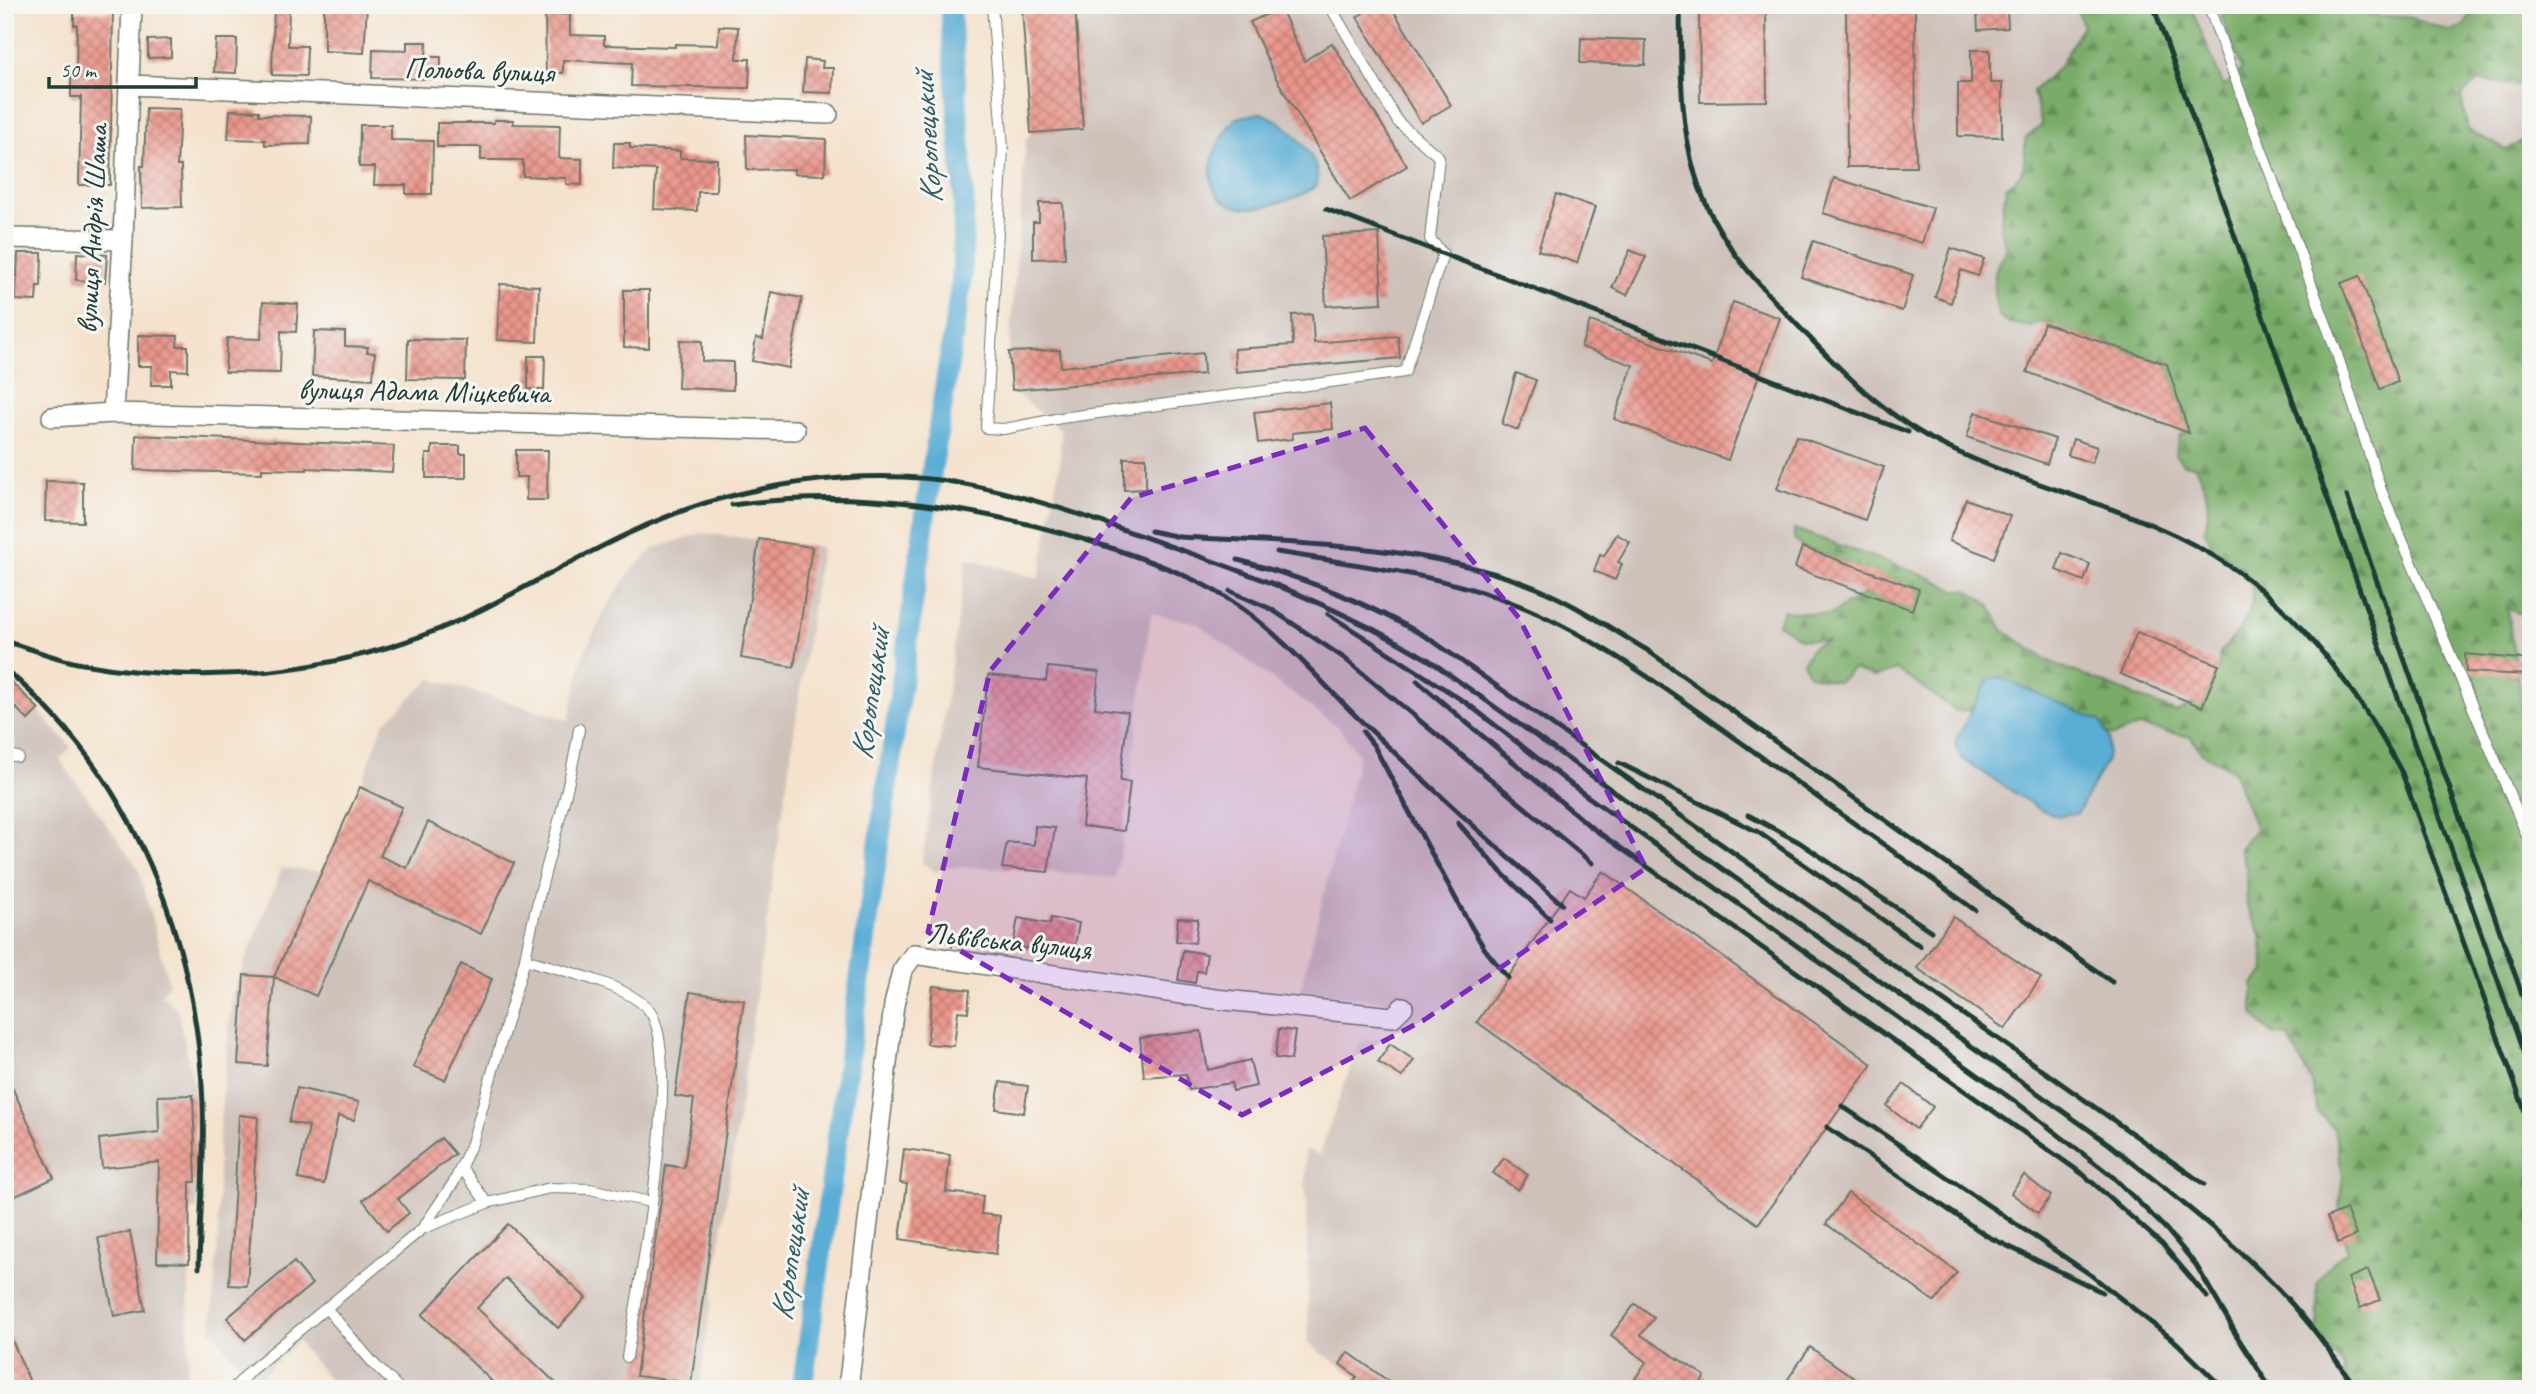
<svg xmlns="http://www.w3.org/2000/svg" width="2536" height="1394" font-family="Caveat,sans-serif">
	<style>
		.industrial { fill: #cec1ba }
		.forest { fill: url(#forest-firs); stroke: #4c744e; stroke-width: 2 }
		.water { fill: #5aadd5; stroke: #3c7584; stroke-width: 2 }
		.lines { fill: none; stroke-linecap: round; stroke-linejoin: round }
		.canal { stroke: #5aadd5; stroke-width: 21 }
		.building { fill: url(#building-cross-hatch) }
		.service-casing { stroke: #6a7769; stroke-width: 12 }
		.minor-casing { stroke: #6a7769; stroke-width: 22 }
		.service { stroke: #fff; stroke-width: 10 }
		.minor { stroke: #fff; stroke-width: 19 }
		.rail { stroke: #1f3d34; stroke-width: 5 }
		.marked { fill: #7b2cbf; fill-opacity: 0.2; stroke: #7b2cbf; stroke-width: 5; stroke-dasharray: 14 9; stroke-linejoin: round }
		.labels { text-anchor: middle; dominant-baseline: central; stroke-width: 6; stroke-linejoin: round; paint-order: stroke }
		.street-label { font-size: 30px; fill: #1f3d34; stroke: #f6f6f2 }
		.water-label { font-size: 32px; font-style: italic; fill: #315f64; stroke: #f6f6f2 }
	</style>
	<defs>
		<pattern id="forest-firs" width="22" height="20" patternUnits="userSpaceOnUse" patternTransform="scale(1.75)"><rect width="22" height="20" fill="#79ac68"/><path d="M5 1l3.5 6h-7zM16 11l3.5 6h-7z" fill="#638d56"/></pattern>
		<pattern id="building-cross-hatch" width="8" height="8" patternUnits="userSpaceOnUse" patternTransform="scale(1.75)"><rect width="8" height="8" fill="#ea968c"/><path d="M0 0l8 8M0 8l8-8" fill="none" stroke="#bd7c73"/></pattern>
	</defs>
	<rect width="100%" height="100%" fill="#f6f6f2"/>
	<filter id="ink" filterUnits="userSpaceOnUse"><feTurbulence type="fractalNoise" baseFrequency=".0143" numOctaves="2"/><feDisplacementMap in="SourceGraphic" scale="14" xChannelSelector="R" yChannelSelector="G"/><feConvolveMatrix kernelMatrix="1 2 1 2 8 2 1 2 1" color-interpolation-filters="sRGB"/></filter>
	<filter id="wash" filterUnits="userSpaceOnUse"><feTurbulence type="fractalNoise" baseFrequency=".00686" numOctaves="4" result="noise"/><feDisplacementMap in="SourceGraphic" scale="28" xChannelSelector="R" yChannelSelector="G"/><feGaussianBlur stdDeviation="1.57" result="paint"/><feColorMatrix in="noise" values="0 0 0 0 0 0 0 0 0 0 0 0 0 0 0 0 0 1.4 0 .05"/><feComposite in="paint" operator="in"/></filter>
	<g filter="url(#wash)">
		<rect width="100%" height="100%" fill="#f4e2cc"/>
		<g class="industrial">
			<polygon points="1011,5 2531,5 2531,1389 1349,1389 1357,1377 1309,1344 1305,1149 1319,1155 1360,1041 1396,1037 1410,1011 1397,1003 1300,990 1359,755 1340,729 1197,623 1151,613 1124,831 1115,878 1002,868 945,867 936,872 922,862 967,558 1039,579 1060,463 1061,430 1012,390 1009,352 1026,139 1031,133 1022,9 1011,12"/>
			<polygon points="702,533 821,547 699,1389 337,1389 297,1341 256,1382 211,1331 218,1239 218,1146 232,994 282,868 322,871 360,787 384,723 431,679 569,720 583,655 606,608 630,572 655,548"/>
			<polygon points="5,676 71,747 60,760 138,868 169,984 161,995 177,1008 193,1081 197,1209 190,1210 188,1365 184,1389 5,1389 5,775 16,738 5,735"/>
		</g>
		<path class="forest" d="M2075,5h115l34,82 18,-18 -25,-64h135l5,7 24,5 24,-1 47,16 12,-6 12,-21h55v67l-16,14 -36,-6 -18,16 7,34 38,19 25,-11v479l-24,-8 24,152v628h-186l-1,-22 -26,-33 -1,-51 15,-21 16,-10 -9,-48 4,-27 -9,-48 -17,-18 -5,-28 -24,-47 -16,-2 -19,-20v-30l12,-12 -4,-38 -14,-28 -1,-38 -7,-20 17,-19 -23,-58 -32,-19 -10,-15 -52,-11 -26,10 -8,-4 -6,-11 -110,-42 -17,31 -15,1 -60,-41 -23,7 -21,-8 -15,13 -29,-7 -6,-13 10,-16 15,-5 -28,-2 -22,-15 5,-13 47,4 35,-22 47,17 7,-20 -117,-43 -8,-8v-10l140,50 20,11h13l23,15 13,25 47,32 126,50 18,-9 8,3 17,-41 1,-13c19,-18 45,-51 25,-78 -5,-8 -19,-14 -27,-20 -6,-6 -10,-16 -13,-24 7,-23 1,-43 -9,-64l-13,-2 -8,-10 5,-19 8,-3 -21,-68 -127,-42 -8,5 -23,-4 -10,-6c-7,-24 -9,-48 8,-68l-7,-20 6,-42c21,-13 19,-25 19,-48l17,-14 -9,-34 27,-25 23,-41z"/>
		<g class="water">
			<path d="M1260,113c24,5 63,45 57,71 -9,10 -21,13 -33,17 -76,27 -94,-31 -48,-83z"/>
			<polygon points="1999,677 2100,721 2109,738 2107,760 2077,814 2058,816 2041,810 1961,758 1955,742 1989,679"/>
		</g>
		<g class="lines">
			<polyline class="canal" points="802,1389 928,495 962,278 964,200 950,5"/>
		</g>
		<g id="blocks">
			<g class="building">
				<polygon points="274,5 289,5 288,46 307,46 306,76 272,75"/>
				<polygon points="324,5 367,5 364,53 324,51"/>
				<polygon points="1075,5 1083,129 1031,133 1022,9"/>
				<polygon points="1375,5 1390,5 1451,105 1421,123 1357,17"/>
				<polygon points="1699,5 1766,5 1767,101 1700,102"/>
				<polygon points="1846,5 1915,5 1916,167 1847,167"/>
				<polygon points="1281,8 1304,61 1332,43 1407,166 1350,201 1276,78 1250,22"/>
				<polygon points="2007,9 2008,28 1978,30 1977,11"/>
				<polygon points="74,11 113,12 110,185 79,185 81,97 71,97 71,67 76,67 77,25 74,25"/>
				<polygon points="545,14 570,14 570,35 604,36 604,45 675,47 675,44 718,45 719,26 738,27 737,59 750,59 749,88 631,86 632,63 563,60 563,73 546,73"/>
				<polygon points="1581,38 1646,40 1645,65 1580,63"/>
				<polygon points="171,39 171,57 148,58 148,40"/>
				<polygon points="216,39 237,39 236,73 214,72"/>
				<polygon points="407,42 427,42 426,57 441,57 441,79 372,78 373,49 407,50"/>
				<polygon points="1971,50 1990,50 1990,83 2002,83 2002,137 1958,136 1958,83 1971,83"/>
				<polygon points="805,59 823,61 822,68 833,68 832,93 803,92"/>
				<polygon points="146,108 180,109 177,166 181,166 182,207 142,208 141,166 144,166"/>
				<polygon points="230,110 259,111 259,115 311,116 310,144 265,145 265,140 228,139"/>
				<polygon points="494,120 513,120 513,124 560,125 559,158 582,159 582,185 566,184 566,178 523,176 523,160 481,160 481,147 437,147 437,123 494,123"/>
				<polygon points="360,125 391,125 391,140 433,141 432,194 406,194 406,185 374,185 375,167 359,167"/>
				<polygon points="746,135 826,139 825,175 794,174 794,169 747,170"/>
				<polygon points="614,143 630,143 630,148 680,151 680,158 717,159 716,192 698,192 697,211 654,209 656,170 613,168"/>
				<polygon points="1834,178 1933,208 1922,243 1823,213"/>
				<polygon points="1556,194 1595,207 1577,263 1538,250"/>
				<polygon points="1039,203 1063,203 1065,258 1033,259 1033,222 1039,222"/>
				<polygon points="1379,233 1382,303 1326,306 1322,236"/>
				<polygon points="1813,241 1913,275 1902,311 1801,277"/>
				<polygon points="1951,248 1984,259 1978,276 1961,270 1951,303 1935,297"/>
				<polygon points="1630,250 1646,257 1627,295 1612,288"/>
				<polygon points="18,253 42,253 41,286 37,286 36,301 16,300"/>
				<polygon points="77,253 107,255 105,282 76,280"/>
				<polygon points="2360,276 2398,382 2380,389 2341,283"/>
				<polygon points="500,284 539,286 537,342 497,340"/>
				<polygon points="624,290 649,290 649,348 624,347"/>
				<polygon points="771,292 802,298 789,368 752,361 756,338 763,339"/>
				<polygon points="263,302 298,304 296,332 281,331 280,373 225,372 227,338 261,339"/>
				<polygon points="1733,302 1780,318 1728,460 1614,419 1633,365 1581,347 1590,321 1712,364"/>
				<polygon points="1312,314 1314,343 1398,336 1400,358 1236,372 1234,349 1293,345 1292,315"/>
				<polygon points="2044,323 2167,364 2189,433 2027,372"/>
				<polygon points="314,331 345,332 345,346 368,347 367,352 375,353 373,379 312,376"/>
				<polygon points="138,335 178,336 177,346 188,346 188,371 171,370 171,385 151,385 152,366 138,366"/>
				<polygon points="408,339 466,340 465,380 407,379"/>
				<polygon points="680,340 702,341 702,361 733,362 733,390 678,388"/>
				<polygon points="1060,350 1061,367 1203,353 1204,374 1012,390 1009,352"/>
				<polygon points="528,356 545,356 544,390 528,389"/>
				<polygon points="1516,373 1536,380 1518,430 1502,424"/>
				<polygon points="1330,403 1333,429 1292,433 1293,439 1258,443 1254,412"/>
				<polygon points="1975,412 2055,439 2047,464 1967,437"/>
				<polygon points="136,435 394,446 392,472 307,468 307,470 262,469 262,473 135,470"/>
				<polygon points="1796,436 1884,467 1865,520 1777,489"/>
				<polygon points="2073,439 2097,447 2092,463 2068,455"/>
				<polygon points="432,446 460,446 460,454 466,454 466,478 426,478 426,454 432,454"/>
				<polygon points="516,450 548,450 547,500 526,500 527,477 516,477"/>
				<polygon points="1124,458 1146,458 1146,489 1124,490"/>
				<polygon points="46,481 83,482 83,522 45,521"/>
				<polygon points="1966,499 2010,516 1994,558 1949,541"/>
				<polygon points="1617,534 1630,542 1618,562 1622,564 1615,580 1594,571 1600,555 1604,556"/>
				<polygon points="759,539 812,547 794,667 741,658"/>
				<polygon points="1802,547 1919,589 1912,610 1795,568"/>
				<polygon points="2062,553 2090,564 2084,581 2056,570"/>
				<polygon points="2137,632 2219,665 2202,707 2120,674"/>
				<polygon points="2465,654 2531,660 2531,675 2466,672"/>
				<polygon points="1048,667 1099,672 1095,708 1128,712 1120,781 1130,782 1124,831 1082,826 1087,779 978,767 988,675 1046,681"/>
				<polygon points="5,676 39,709 28,720 5,697"/>
				<polygon points="360,787 402,807 380,856 407,868 428,822 514,863 481,934 368,881 316,996 274,977"/>
				<polygon points="1035,826 1055,828 1048,872 1002,868 1007,842 1034,845"/>
				<polygon points="1603,871 1872,1064 1758,1224 1477,1022 1570,888 1584,897"/>
				<polygon points="1953,917 2041,978 2005,1029 1917,968"/>
				<polygon points="1018,918 1050,924 1051,918 1079,923 1073,957 1013,946"/>
				<polygon points="1178,918 1198,919 1195,943 1176,941"/>
				<polygon points="1183,950 1207,954 1204,972 1197,971 1195,983 1178,980"/>
				<polygon points="461,964 492,979 445,1080 413,1067"/>
				<polygon points="244,975 274,977 267,1066 238,1064"/>
				<polygon points="933,986 970,990 968,1012 958,1011 954,1046 927,1044"/>
				<polygon points="690,992 744,1000 691,1383 636,1376 666,1165 684,1168 694,1099 675,1096"/>
				<polygon points="1279,1029 1295,1031 1291,1060 1275,1058"/>
				<polygon points="1201,1031 1208,1070 1250,1060 1256,1086 1233,1091 1231,1083 1189,1090 1186,1074 1144,1077 1140,1038"/>
				<polygon points="1390,1044 1414,1060 1402,1077 1378,1062"/>
				<polygon points="5,1072 54,1178 5,1201"/>
				<polygon points="1000,1082 1028,1086 1024,1113 996,1109"/>
				<polygon points="1904,1084 1933,1107 1916,1129 1887,1106"/>
				<polygon points="297,1088 359,1102 354,1120 338,1116 324,1184 298,1179 309,1126 289,1122"/>
				<polygon points="193,1095 196,1182 190,1182 189,1263 157,1262 159,1162 102,1168 99,1139 159,1132 158,1096"/>
				<polygon points="239,1115 258,1117 247,1286 229,1285"/>
				<polygon points="441,1138 455,1154 398,1199 409,1213 387,1231 363,1200"/>
				<polygon points="904,1149 950,1155 946,1192 983,1196 981,1214 1000,1216 996,1254 900,1239 907,1184 900,1183"/>
				<polygon points="1504,1158 1528,1175 1518,1190 1493,1173"/>
				<polygon points="2024,1175 2051,1196 2038,1213 2011,1193"/>
				<polygon points="1848,1193 1957,1272 1935,1302 1826,1224"/>
				<polygon points="2346,1209 2356,1235 2338,1243 2327,1217"/>
				<polygon points="508,1224 586,1298 558,1328 506,1278 477,1308 562,1389 500,1389 422,1315"/>
				<polygon points="130,1232 145,1310 114,1316 98,1238"/>
				<polygon points="294,1262 312,1284 245,1340 227,1318"/>
				<polygon points="2368,1270 2380,1300 2360,1308 2348,1278"/>
				<polygon points="1635,1304 1654,1318 1641,1335 1705,1376 1697,1389 1650,1389 1635,1379 1646,1362 1611,1335"/>
				<polygon points="5,1324 33,1389 5,1389"/>
				<polygon points="1810,1347 1854,1378 1846,1389 1802,1389 1788,1379"/>
				<polygon points="1348,1352 1399,1389 1349,1389 1357,1377 1340,1364"/>
			</g>
		</g>
	</g>
	<g filter="url(#ink)">
		<use href="#blocks" fill-opacity="0" stroke="#6a7769" stroke-width="2"/>
		<g class="lines">
			<defs>
				<g id="service">
					<polyline points="992,5 1003,149 986,428 1004,429 1061,418 1405,372 1443,254 1430,239 1439,157 1398,122 1330,6"/>
					<polyline points="2208,5 2336,351 2381,490 2531,845"/>
					<polyline points="5,754 18,757"/>
					<path d="M525,959c14,-78 42,-151 54,-230"/>
					<polyline points="461,1167 487,1203"/>
					<path d="M422,1229l32,-47 18,-39 53,-184c34,11 99,24 123,50 38,44 -11,286 -21,348"/>
					<polyline points="326,1308 374,1364 400,1389"/>
					<polyline points="233,1389 251,1370 422,1229 487,1203 550,1188 590,1189 650,1202"/>
				</g>
				<g id="minor">
					<polyline points="129,85 828,114"/>
					<polyline points="5,238 123,240"/>
					<polyline points="113,413 123,240 132,5"/>
					<polyline points="52,417 113,413 795,430"/>
					<polyline points="848,1389 894,1005 902,971 914,954 1215,999 1393,1017 1403,1007"/>
				</g>
			</defs>
			<use href="#service" class="service-casing"/>
			<use href="#minor" class="minor-casing"/>
			<use href="#service" class="service"/>
			<use href="#minor" class="minor"/>
			<g class="rail">
				<path d="M1680,5c1,56 -1,115 15,169 19,66 65,113 112,161 42,44 85,86 140,112 93,45 201,62 287,122 71,49 128,129 168,204l129,355"/>
				<polyline points="2153,5 2531,1074"/>
				<polyline points="1326,209 1908,432"/>
				<polyline points="2347,496 2531,1020"/>
				<path d="M732,505c126,-18 256,3 376,42 46,15 96,33 135,62 43,31 77,72 115,109 67,64 134,126 204,186"/>
				<path d="M1151,531l29,6c115,6 237,7 346,47 44,16 82,43 121,66l465,332"/>
				<path d="M1277,552c86,14 173,23 253,58 77,34 144,85 212,133 77,56 155,111 233,167"/>
				<path d="M1238,560c71,19 129,43 192,79l774,545"/>
				<polyline points="1230,591 1271,609 1344,658 1592,863"/>
				<polyline points="1328,614 1468,704 1573,786 2020,1105 2113,1177 2166,1229 2196,1265 2237,1335"/>
				<path d="M5,641c24,7 48,17 72,22 140,26 284,9 410,-56 76,-39 149,-85 232,-108 77,-21 167,-30 246,-15 70,13 136,38 202,61 96,33 174,63 262,115l680,484c69,55 144,111 200,180 17,21 32,43 48,65"/>
				<path d="M5,669c129,108 192,269 198,435 2,54 -3,110 -4,164"/>
				<polyline points="1417,681 1591,827 2084,1175 2162,1244 2207,1297"/>
				<polyline points="1363,732 1374,746 1465,916 1484,948 1508,978"/>
				<polyline points="1619,763 1758,832 1920,946"/>
				<polyline points="1748,815 1799,842 1931,931"/>
				<polyline points="1458,823 1501,872 1550,919"/>
				<polyline points="1842,1106 2091,1275 2177,1343 2224,1389"/>
				<polyline points="1827,1127 1987,1236 2102,1292"/>
				<polyline points="2231,1327 2271,1389"/>
			</g>
		</g>
	</g>
	<path class="marked" d="M1365,428l154,190 127,250 -222,152 -182,95 -314,-183 62,-261 141,-173z"/>
	<g class="labels">
		<g class="street-label">
			<text transform="translate(479 70) rotate(2)">Польова вулиця</text>
			<text transform="translate(92 229) rotate(-87)">вулиця Андрія Шаша</text>
			<text transform="translate(424 391) rotate(1)">вулиця Адама Міцкевича</text>
			<text transform="translate(1009 941) rotate(6)">Львівська вулиця</text>
		</g>
		<g class="water-label">
			<text transform="translate(927 138) rotate(-94)">Коропецький</text>
			<text transform="translate(870 694) rotate(-82)">Коропецький</text>
			<text transform="translate(790 1255) rotate(-82)">Коропецький</text>
		</g>
	</g>
	<rect width="2536" height="1394" fill="none" stroke="#f6f6f2" stroke-width="28"/>
	<path d="M49 77v10h147v-10" fill="none" stroke="#1f3d34" stroke-width="3.5"/>
	<text x="60" y="77" font-size="21" fill="#1f3d34" stroke="#f6f6f2" stroke-width="5" paint-order="stroke">50 m</text>
</svg>
